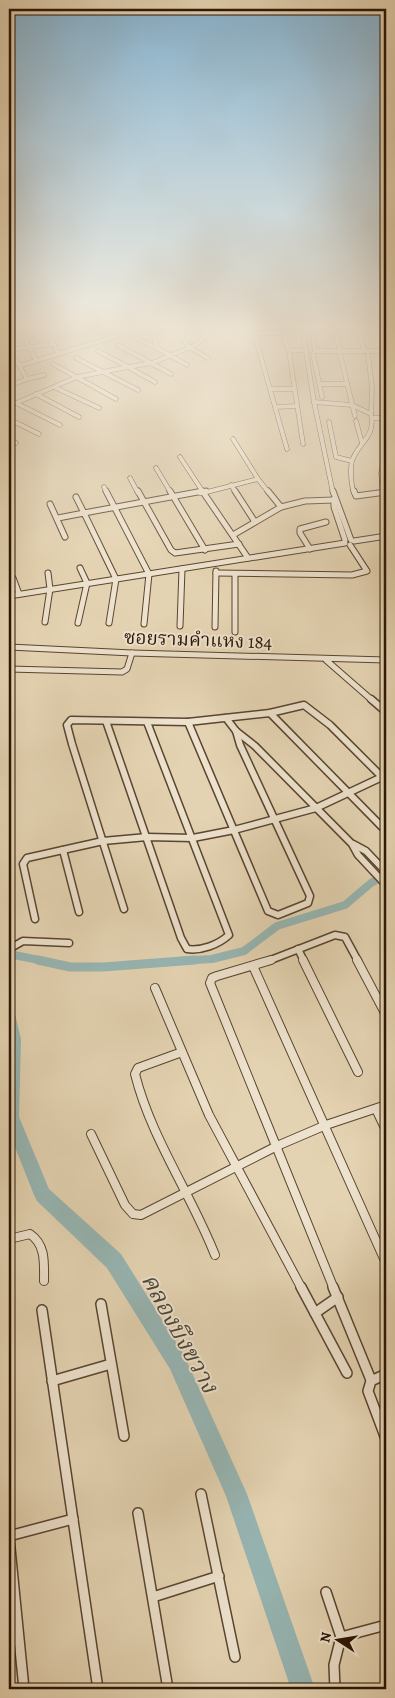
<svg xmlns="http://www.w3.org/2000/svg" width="395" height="1698" font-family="Alegreya,'Noto Serif Thai',serif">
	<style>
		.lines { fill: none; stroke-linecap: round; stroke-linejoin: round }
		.canal-far1 { stroke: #97b6b4; stroke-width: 8 }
		.canal { stroke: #97b6b4; stroke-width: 9 }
		.river { fill: #97b6b4; fill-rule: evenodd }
		.minor-far4-casing { stroke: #594530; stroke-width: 5 }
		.minor-far3-casing { stroke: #594530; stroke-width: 7 }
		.minor-far2-casing { stroke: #594530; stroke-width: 9 }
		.minor-far1-casing { stroke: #594530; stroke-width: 10 }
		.minor-casing { stroke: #594530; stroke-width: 12 }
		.minor-far4 { stroke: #ede2cd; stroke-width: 4 }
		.minor-far3 { stroke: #ede2cd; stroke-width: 5 }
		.minor-far2 { stroke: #ede2cd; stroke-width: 6 }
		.minor-far1 { stroke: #ede2cd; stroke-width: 8 }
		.minor { stroke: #ede2cd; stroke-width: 9 }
		.labels { text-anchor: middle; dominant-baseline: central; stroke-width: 4; stroke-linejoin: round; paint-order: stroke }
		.street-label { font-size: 19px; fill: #2b1605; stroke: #ede2cd }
		.near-water-label { font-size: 24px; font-style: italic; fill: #4b463a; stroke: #ede2cd }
	</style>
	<rect width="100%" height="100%" fill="#e4d3b2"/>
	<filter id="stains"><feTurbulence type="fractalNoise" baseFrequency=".004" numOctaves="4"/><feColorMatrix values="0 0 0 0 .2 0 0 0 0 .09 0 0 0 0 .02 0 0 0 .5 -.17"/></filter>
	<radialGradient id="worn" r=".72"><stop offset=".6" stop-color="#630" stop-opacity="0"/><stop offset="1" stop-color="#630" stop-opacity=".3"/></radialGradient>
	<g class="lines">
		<g class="canal-far1">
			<polyline points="9,954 44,961"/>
			<polyline points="178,961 212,959 244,951 277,926 345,905 371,883 386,874"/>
		</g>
		<polyline class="canal" points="38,960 70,967 103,967 195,960"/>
		<polygon class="river" points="9,1012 15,1014 21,1039 19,1117 49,1189 121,1254 184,1355 247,1494 315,1689 291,1689 226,1496 170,1369 107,1268 37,1201 34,1195 9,1132"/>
		<defs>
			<g id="minor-far4">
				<polyline points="18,326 35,358"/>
				<polyline points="44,326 58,352"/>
				<polyline points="152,326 157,348 187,365"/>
				<path d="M176,326c6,17 16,24 32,32"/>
				<polyline points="200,326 204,337"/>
				<polyline points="257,326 258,333 281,333 280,326"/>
				<polyline points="302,326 314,402 333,493"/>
				<polyline points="311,326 315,351 386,351"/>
				<polyline points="334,326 340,351"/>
				<polyline points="358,326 364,351"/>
				<polyline points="380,326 386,349"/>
				<polyline points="134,330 152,329"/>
				<polyline points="136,338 157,348"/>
				<polyline points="285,339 289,351 303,444"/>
				<polyline points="256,340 287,449"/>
				<polyline points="118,345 171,374"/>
				<polyline points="9,350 53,344"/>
				<polyline points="98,351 128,367 152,363 196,345 215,326"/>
				<polyline points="289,351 306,350"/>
				<polyline points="313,354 322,397"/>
				<polyline points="340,354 355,416"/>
				<polyline points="368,355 372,387 371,414"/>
				<polyline points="76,358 138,390"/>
				<polyline points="53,364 116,399"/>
				<polyline points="19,366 119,335 127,331 125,326"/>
				<polyline points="27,379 44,375"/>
				<polyline points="320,384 347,384"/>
				<polyline points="9,386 27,379 10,350"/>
				<polyline points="54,387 99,408"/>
				<polyline points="270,389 295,389"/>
				<polyline points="36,394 79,417"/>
				<path d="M314,402l38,3 19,9c5,24 -13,28 -19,47 -2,8 -1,24 2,32"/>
				<polyline points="16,403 60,425"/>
				<polyline points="9,406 77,377 128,367 155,382"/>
				<polyline points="275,407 297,406"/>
				<polyline points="373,418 386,418"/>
				<polyline points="9,419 39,434"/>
				<polyline points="356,421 362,443"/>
				<polyline points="329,422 336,457 352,461"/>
				<polyline points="9,439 16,443"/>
				<polyline points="233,439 258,479 269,493"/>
				<polyline points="180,457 203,492 200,493"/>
				<polyline points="156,468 171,493"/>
				<polyline points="130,478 138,493"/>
				<polyline points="231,485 236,493"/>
				<polyline points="104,487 107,493"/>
				<polyline points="203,493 258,479"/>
				<polyline points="382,493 386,492"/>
				<polyline points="383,493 381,473 386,454"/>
			</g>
			<g id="minor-far3">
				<polyline points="106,491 149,574 144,624"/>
				<polyline points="138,491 171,550 175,553 239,544"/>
				<polyline points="170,491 205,550"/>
				<polyline points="206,491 203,492 248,558"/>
				<polyline points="235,491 255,522"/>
				<polyline points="268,491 281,507"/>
				<polyline points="333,491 351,540"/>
				<polyline points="354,491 356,496 386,492"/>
				<polyline points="76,497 84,513 203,491"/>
				<polyline points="334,499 334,507 345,540"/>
				<polyline points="50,504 65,537"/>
				<polyline points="58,518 84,513 116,579 109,623"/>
				<polyline points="233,535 281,507 305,501 334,500"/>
				<polyline points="354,541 380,537"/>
				<polyline points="310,549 300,533 300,529 326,522"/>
				<polyline points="216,573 352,575 367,571 350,545"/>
				<polyline points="235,574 235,632"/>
				<polyline points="13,578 19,594"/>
				<polyline points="9,596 345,543"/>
				<polyline points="45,622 50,589 48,573"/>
				<polyline points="78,623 87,583 80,568"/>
				<polyline points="180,626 182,569"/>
				<polyline points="215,627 216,571"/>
				<polyline points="9,647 132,653 386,660"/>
				<polyline points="326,660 373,701"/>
				<polyline points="9,669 122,672 127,669 132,653"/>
			</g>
			<g id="minor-far2">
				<polyline points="371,699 386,712"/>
				<polyline points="270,713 386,831"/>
				<polyline points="226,718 236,731 255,746 352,844 358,855 386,885"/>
				<path d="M106,721l75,217 6,11c14,2 31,-4 42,-14l-82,-213"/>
				<polyline points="188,722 268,911 278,915 308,903 310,896 240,745 236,731"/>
				<polyline points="353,844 366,851 386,872"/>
				<polyline points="63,850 79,912"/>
				<polyline points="124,909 72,744 67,725 71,720 188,722 270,713 304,705 330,725 386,781"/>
				<polyline points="35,919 23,864 27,858 103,841 147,837 193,838 234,830 316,808 382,777"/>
				<polyline points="9,949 23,941 69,943"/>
				<polyline points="298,949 304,961"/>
				<polyline points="268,961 335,935 345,937 358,961"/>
			</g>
			<g id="minor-far1">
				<polyline points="271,960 217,976 212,978 210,983 334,1289"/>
				<polyline points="303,960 358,1072"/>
				<polyline points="357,960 386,1015"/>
				<polyline points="253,966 386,1263"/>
				<polyline points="155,988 209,1115 302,1289"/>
				<path d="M182,1052l-44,16 -3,6c16,64 56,120 80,181"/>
				<polyline points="376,1109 386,1130"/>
				<polyline points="91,1134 125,1205 133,1214 141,1215 277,1146 326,1125 386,1105"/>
				<polyline points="9,1195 9,1222"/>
				<path d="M9,1239l21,-5c16,11 14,29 14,47"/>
			</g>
			<g id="minor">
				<polyline points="301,1287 347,1373"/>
				<polyline points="333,1287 371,1380"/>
				<polyline points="101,1304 124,1436"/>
				<polyline points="42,1310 98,1689"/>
				<polyline points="315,1313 338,1297"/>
				<polyline points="386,1374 371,1381 368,1391 386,1439"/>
				<polyline points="52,1381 111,1364"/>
				<polyline points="201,1494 235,1657"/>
				<polyline points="138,1513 168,1689"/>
				<polyline points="9,1536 73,1519"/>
				<polyline points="9,1538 24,1689"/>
				<polyline points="326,1592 341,1637"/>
				<polyline points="153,1597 219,1576"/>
				<polyline points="335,1689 334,1665 341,1637 386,1625"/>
			</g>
		</defs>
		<use href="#minor-far4" class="minor-far4-casing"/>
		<use href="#minor-far3" class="minor-far3-casing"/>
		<use href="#minor-far2" class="minor-far2-casing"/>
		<use href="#minor-far1" class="minor-far1-casing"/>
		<use href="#minor" class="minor-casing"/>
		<use href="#minor-far4" class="minor-far4"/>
		<use href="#minor-far3" class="minor-far3"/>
		<use href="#minor-far2" class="minor-far2"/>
		<use href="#minor-far1" class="minor-far1"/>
		<use href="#minor" class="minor"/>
	</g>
	<linearGradient id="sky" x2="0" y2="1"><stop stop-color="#87b5d3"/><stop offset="0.58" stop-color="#f3ebdc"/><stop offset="1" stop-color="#f3ebdc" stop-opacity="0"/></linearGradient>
	<rect width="395" height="564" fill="url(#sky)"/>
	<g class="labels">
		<g class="street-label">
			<text transform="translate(198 640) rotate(2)">ซอยรามคำแหง 184</text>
		</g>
		<g class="near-water-label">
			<text transform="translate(180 1333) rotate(61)">คลองบึงขวาง</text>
		</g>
	</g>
	<rect width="395" height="1698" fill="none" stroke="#e4d3b2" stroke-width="30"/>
	<rect x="10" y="10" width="375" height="1678" fill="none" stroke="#2b1605" stroke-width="2.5"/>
	<rect x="15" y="15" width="365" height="1668" fill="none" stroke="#2b1605"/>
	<g transform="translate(338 1640) rotate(282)" stroke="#ede2cd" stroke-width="4" paint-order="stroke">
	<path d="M0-4L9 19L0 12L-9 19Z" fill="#2b1605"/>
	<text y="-8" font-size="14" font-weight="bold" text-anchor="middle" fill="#2b1605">N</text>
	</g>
	<rect width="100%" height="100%" filter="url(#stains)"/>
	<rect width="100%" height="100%" fill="url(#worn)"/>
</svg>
